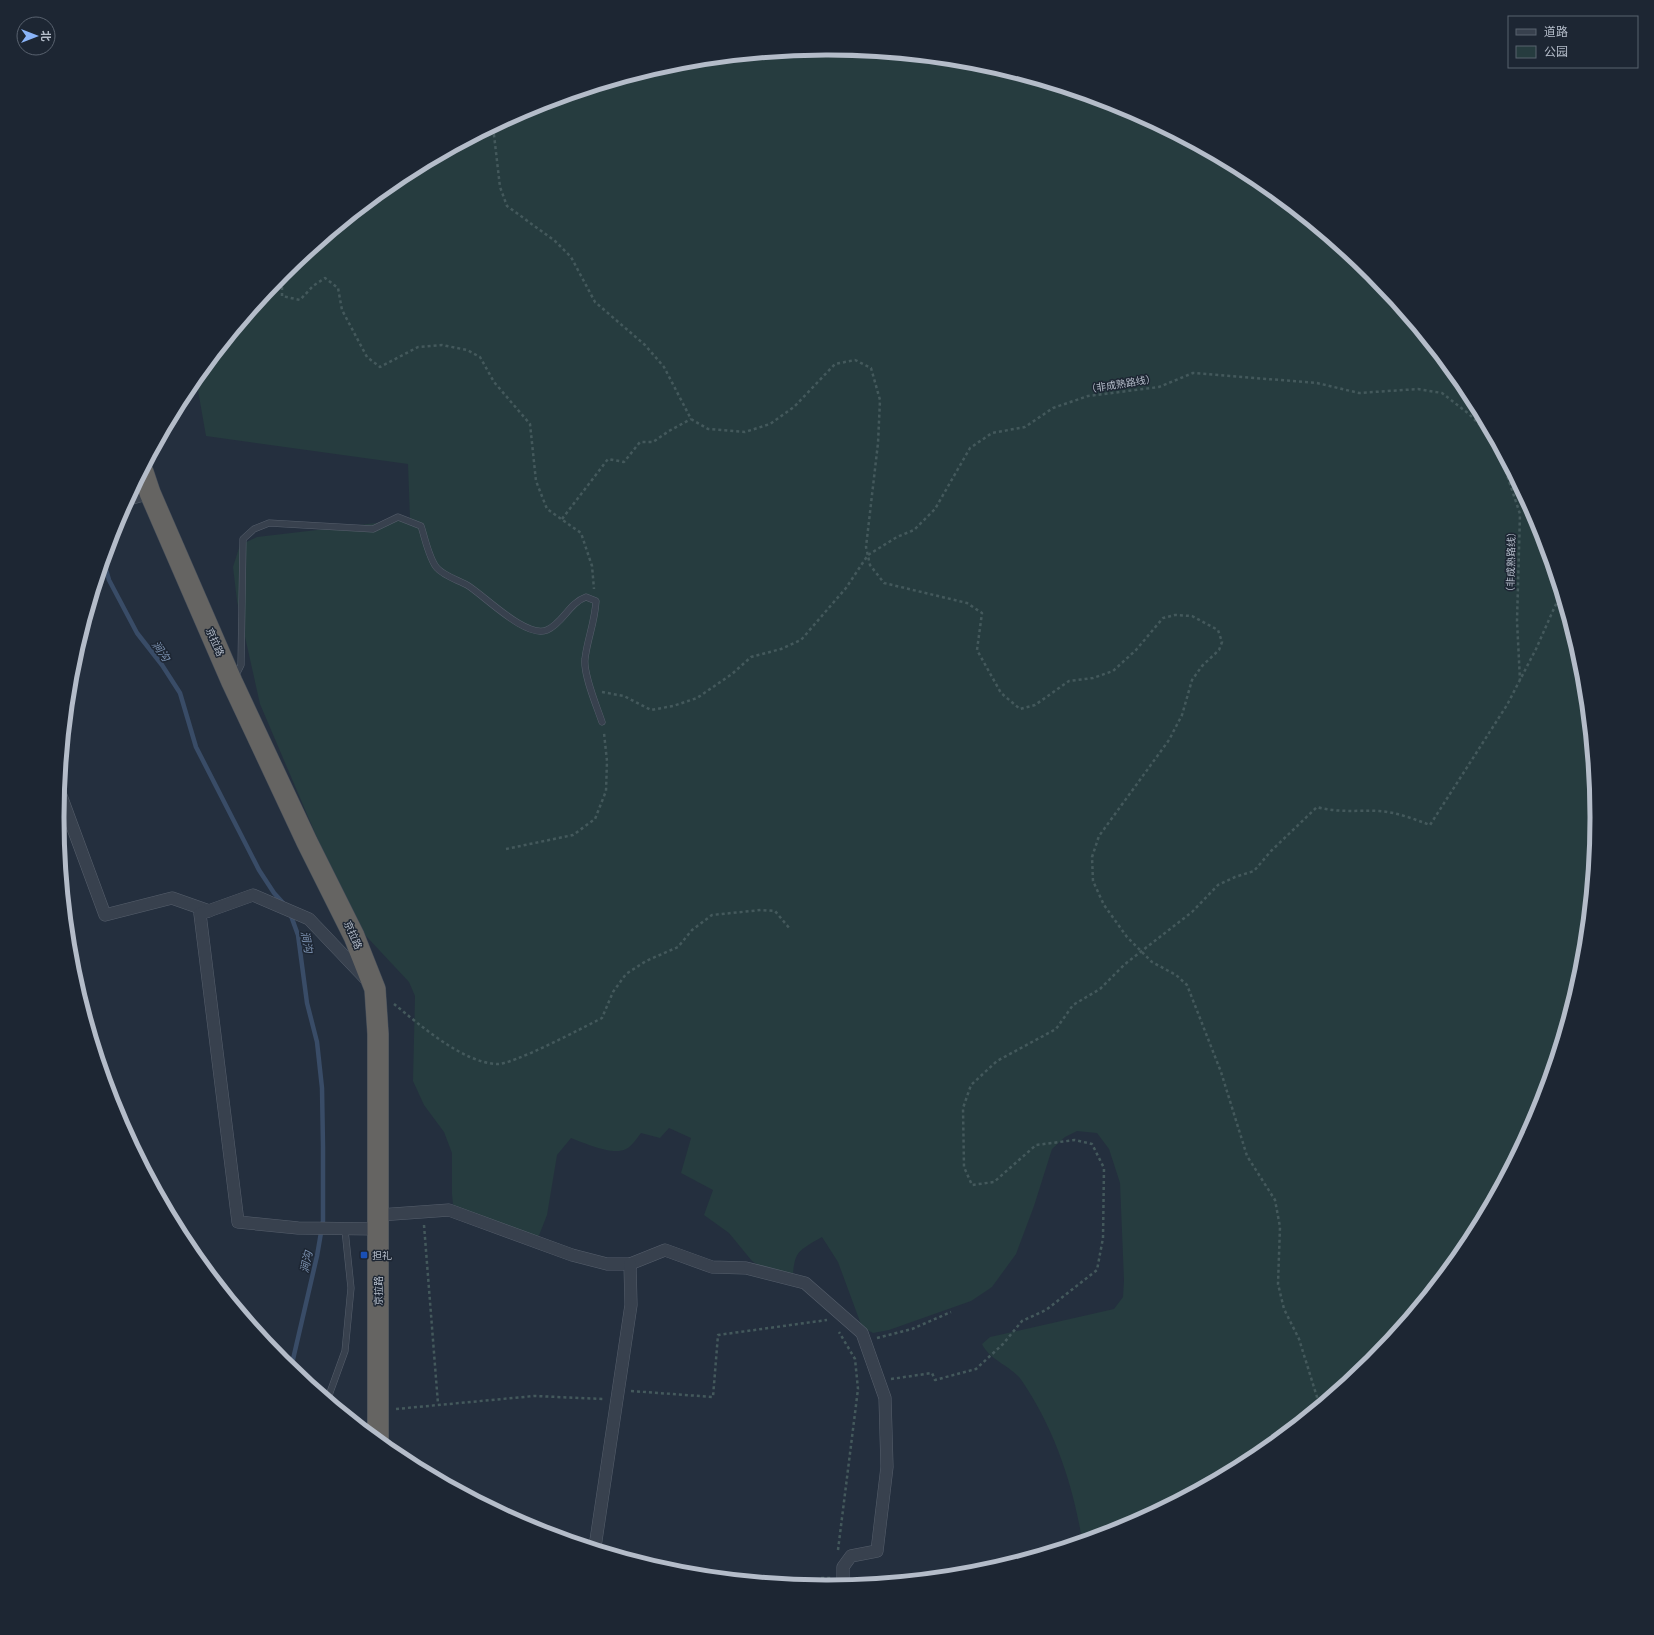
<svg xmlns="http://www.w3.org/2000/svg" width="1654" height="1635" font-family="'PT Sans Narrow','Noto Sans SC',sans-serif">
	<style>
		.green { fill: #263c3f }
		.lines { fill: none; stroke-linecap: round; stroke-linejoin: round }
		.stream { stroke: #394c67; stroke-width: 4.5 }
		.service-casing { stroke: #565f6c; stroke-width: 7 }
		.minor-casing { stroke: #565f6c; stroke-width: 13 }
		.trunk-casing { stroke: #434c59; stroke-width: 22 }
		.path { stroke: #44595c; stroke-width: 2.5; stroke-dasharray: 3 3; stroke-linecap: butt }
		.service { stroke: #38414e; stroke-width: 6 }
		.minor { stroke: #38414e; stroke-width: 12 }
		.trunk { stroke: #656462; stroke-width: 21 }
		.transit-dot { fill: #1a4fb4; stroke: #1d2633; stroke-width: 1.5 }
		.labels { text-anchor: middle; dominant-baseline: central; stroke-width: 3; stroke-linejoin: round; paint-order: stroke }
		.street-label { font-size: 10px; fill: #b4bcc9; stroke: #1d2633 }
		.poi-label { font-size: 10px; fill: #b4bcc9; stroke: #1d2633; text-anchor: start }
		.water-label { font-size: 11px; font-style: italic; fill: #7c92b1; stroke: #1d2633 }
		.rim { fill: none; stroke: #b4bcc9; stroke-width: 5 }
	</style>
	<rect width="100%" height="100%" fill="#242f3e"/>
	<path class="green" d="M827,48l150,15 145,44 133,71 116,96 96,116 71,133 44,145 14,150 -14,150 -44,144 -71,133 -96,117 -117,95 -133,72 -39,11c-9,-56 -28,-112 -60,-159 -10,-15 -32,-20 -40,-37l8,-7 124,-28 9,-12 1,-17 -4,-97 -11,-34 -12,-16 -20,-2 -12,6 -13,12 -18,57 -18,48 -24,33 -21,14 -82,29 -16,3 -11,-6 -24,-65 -16,-25c-28,16 -27,15 -30,47l-17,-7 -23,-16 -23,-28 -25,-18 9,-25 -32,-17 10,-35 -22,-10 -9,10 -19,-5c-4,5 -9,13 -15,16 -13,7 -42,-6 -55,-11l-14,17 -10,60 -9,23 -74,-22 -11,-12 -1,-10v-41l-8,-21 -20,-27 -11,-24 2,-85 -6,-14 -43,-46 -22,-35 -84,-197 -23,-103 -4,-34 7,-22 17,-8 153,-18 -2,-55 -202,-28 -10,-57 87,-106 117,-95 133,-72 144,-43z"/>
	<g class="lines">
		<g class="stream">
			<polyline points="104,563 109,580 137,633 162,665 180,693 196,747 259,870 274,893 284,904"/>
			<polyline points="290,913 298,935 307,1003 317,1042 322,1088 323,1147 323,1221 317,1256 291,1368"/>
		</g>
		<defs>
			<g id="service">
				<path d="M235,677l6,-12 2,-126 11,-10 15,-6 104,6 25,-12 23,9c4,12 8,33 16,42 7,8 21,12 30,17 17,10 59,54 80,45 16,-7 22,-27 39,-33l10,4c-1,21 -9,39 -11,58 -2,15 12,48 17,63"/>
				<polyline points="328,1398 345,1351 351,1288 345,1230"/>
			</g>
			<g id="minor">
				<polyline points="129,499 150,493"/>
				<polyline points="60,793 105,915 172,898 209,911"/>
				<polyline points="366,979 309,919 253,895 200,914 238,1222 298,1228 378,1229"/>
				<polyline points="379,1215 449,1210 572,1255 607,1264 630,1264 665,1250 712,1267 746,1268 805,1283 862,1333 885,1398 887,1467 877,1551 851,1556 843,1567 843,1583 847,1585"/>
				<polyline points="595,1547 631,1305 630,1264"/>
			</g>
			<polyline id="trunk" points="143,472 150,493 232,682 307,842 354,936 375,989 378,1034 378,1439"/>
		</defs>
		<use href="#service" class="service-casing"/>
		<use href="#minor" class="minor-casing"/>
		<use href="#trunk" class="trunk-casing"/>
		<g class="path">
			<polyline points="491,129 494,135 500,187 507,206 555,241 571,257 595,302 645,345 664,367 691,419 708,429 745,432 770,424 794,407 835,364 855,360 871,368 880,400 878,443 866,547 870,565 884,583 967,603 982,613 977,650 1001,693 1020,709 1035,705 1069,681 1093,678 1113,671 1136,650 1163,618 1175,615 1192,616 1218,630 1222,642 1219,650 1202,666 1192,680 1182,715 1169,740 1099,836 1092,857 1093,881 1104,905 1127,937 1152,962 1176,975 1187,985 1221,1072 1247,1156 1275,1200 1280,1227 1278,1284 1284,1309 1299,1339 1317,1397 1317,1406"/>
			<polyline points="301,258 282,280 282,296 300,300 313,286 325,278 338,288 342,310 359,342 367,357 380,367 418,347 442,345 467,350 480,357 494,382 530,424 536,481 547,509 581,533 592,566 594,589"/>
			<polyline points="1498,448 1520,514 1517,621 1520,680"/>
			<polyline points="562,519 608,459 624,462 640,442 653,442 669,431 691,419"/>
			<polyline points="602,692 624,696 651,710 673,706 697,698 732,674 751,657 781,649 801,640 846,588 868,555 897,537 914,530 935,509 970,448 992,433 1025,427 1053,408 1088,396 1159,387 1193,373 1317,383 1359,393 1418,389 1442,393 1469,414 1492,437"/>
			<polyline points="506,849 573,835 595,819 606,791 607,761 604,733"/>
			<path d="M394,1004c26,21 68,58 102,60 15,2 88,-37 106,-46l11,-26 13,-18 20,-13 32,-14 14,-17 20,-15 49,-5 14,1 15,18"/>
			<polyline points="424,1225 438,1404"/>
			<polyline points="877,1338 912,1329 951,1312"/>
			<path d="M891,1379l41,-6 3,7 41,-11 27,-25 19,-23 24,-11 51,-40 6,-32 1,-70 -12,-24 -17,-4 -39,5 -42,37 -22,3 -8,-18 -1,-59 8,-23 26,-24 59,-32 17,-24 27,-16 25,-25 67,-52 26,-27 17,-8 19,-6 17,-20 46,-44c21,6 40,3 62,4 17,1 35,8 51,14l77,-120 29,-56 24,-54"/>
			<polyline points="631,1391 713,1397 718,1335 827,1320"/>
			<polyline points="396,1409 534,1396 604,1399"/>
			<polyline points="838,1550 858,1389 855,1359 839,1332"/>
			<polyline points="806,1585 806,1583 822,1578 831,1578"/>
		</g>
		<use href="#service" class="service"/>
		<use href="#minor" class="minor"/>
		<use href="#trunk" class="trunk"/>
	</g>
	<rect class="transit-dot" x="360" y="1251" width="8" height="8" rx="2"/>
	<g class="labels">
		<g class="street-label">
			<text transform="translate(1121 384) rotate(-9)">（非成熟路线）</text>
			<text transform="translate(1511 562) rotate(-89)">（非成熟路线）</text>
			<text transform="translate(215 642) rotate(66)">京拉路</text>
			<text transform="translate(353 935) rotate(66)">京拉路</text>
			<text transform="translate(378 1291) rotate(-90)">京拉路</text>
		</g>
		<g class="poi-label">
			<text x="372" y="1255">担礼</text>
		</g>
		<g class="water-label">
			<text transform="translate(161 651) rotate(55)">涧沟</text>
			<text transform="translate(307 942) rotate(79)">涧沟</text>
			<text transform="translate(306 1262) rotate(-78)">涧沟</text>
		</g>
	</g>
	<path d="M0 0H1654V1635H0ZM826 55H828A762 762 0 0 1 1590 817V818A762 762 0 0 1 828 1580H826A762 762 0 0 1 64 818V817A762 762 0 0 1 826 55Z" fill="#1d2633" fill-rule="evenodd"/>
	<path class="rim" d="M826 55H828A762 762 0 0 1 1590 817V818A762 762 0 0 1 828 1580H826A762 762 0 0 1 64 818V817A762 762 0 0 1 826 55Z"/>
	<rect x="1508" y="16" width="130" height="52" fill="#1d2633" stroke="#59626f"/>
	<rect x="1516" y="29" width="20" height="6" fill="#38414e" stroke="#59626f"/>
	<text x="1544" y="36" font-size="12" fill="#b4bcc9">道路</text>
	<rect x="1516" y="46" width="20" height="12" fill="#263c3f" stroke="#59626f"/>
	<text x="1544" y="56" font-size="12" fill="#b4bcc9">公园</text>
	<g transform="translate(36 36) rotate(90)"><circle r="19" fill="#1d2633" stroke="#59626f"/>
	<path d="M0-3L7 15L0 10L-7 15Z" fill="#8ab4f8"/>
	<text y="-6" font-size="11" font-weight="bold" text-anchor="middle" fill="#b4bcc9">北</text>
	</g>
</svg>
